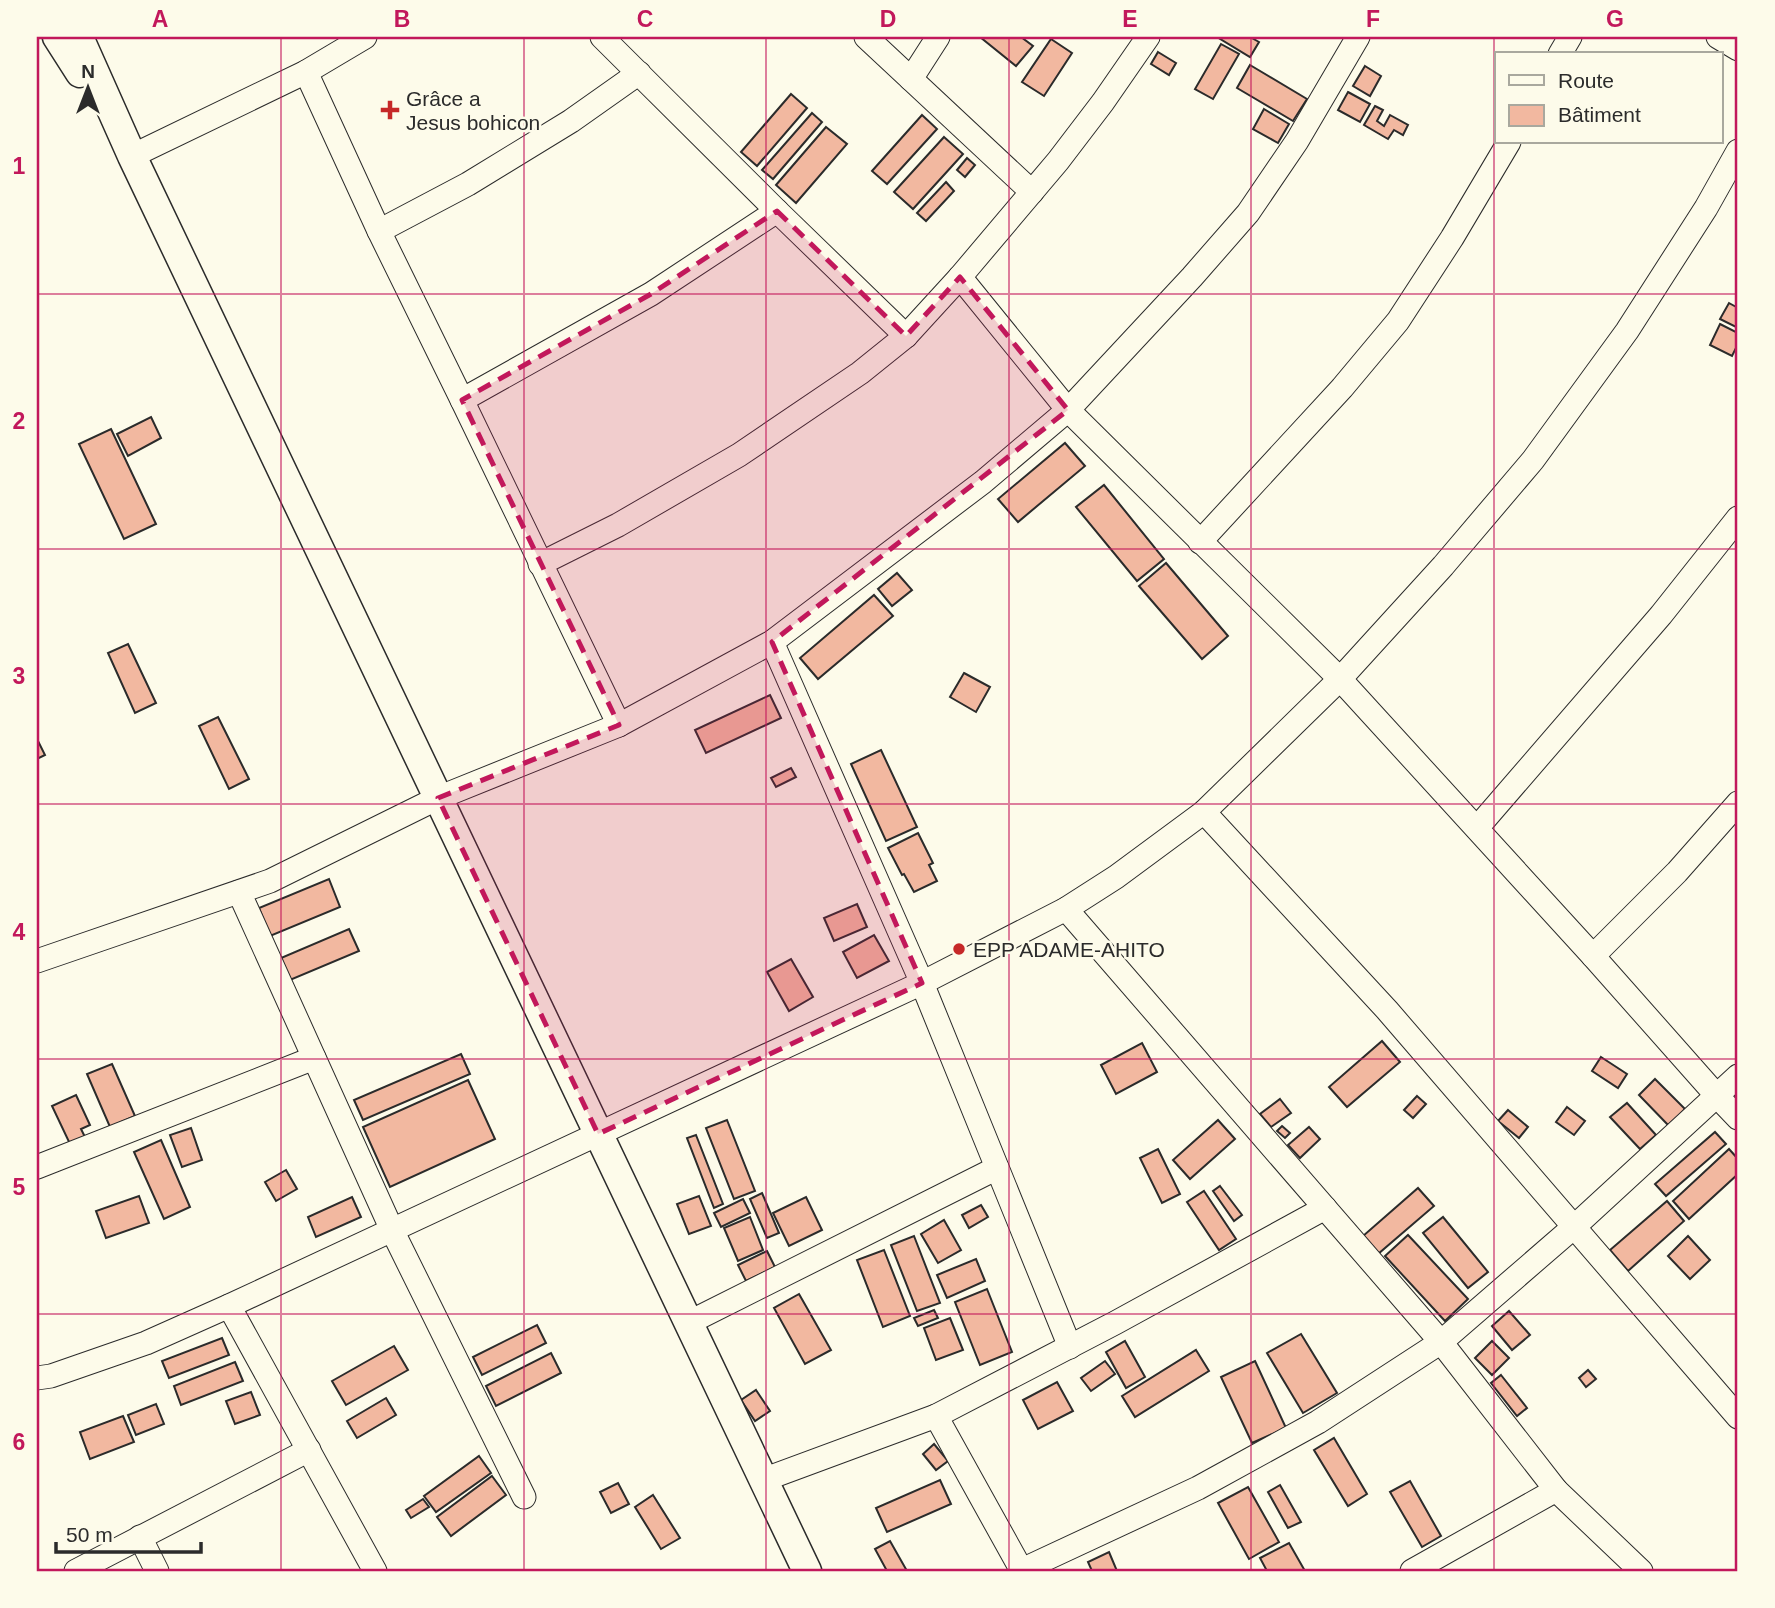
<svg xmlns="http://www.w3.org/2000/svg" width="1775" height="1608" font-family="Arial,sans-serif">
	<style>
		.building { fill: #f2b8a0; stroke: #2b2b2b; stroke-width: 2 }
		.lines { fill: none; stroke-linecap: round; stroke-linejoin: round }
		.minor-casing { stroke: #2b2b2b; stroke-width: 25 }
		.major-casing { stroke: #2b2b2b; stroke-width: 31 }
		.minor { stroke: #fdfbea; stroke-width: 23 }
		.major { stroke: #fdfbea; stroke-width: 28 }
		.marked { fill: #c2185b; fill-opacity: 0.2; stroke: #c2185b; stroke-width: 5; stroke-dasharray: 14 9; stroke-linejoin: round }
		.grid { fill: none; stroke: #c2185b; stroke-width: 2; stroke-opacity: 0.55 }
		.poi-dot { fill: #c62828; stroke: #fdfbea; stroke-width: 2.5 }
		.labels { text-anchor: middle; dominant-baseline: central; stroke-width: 5; stroke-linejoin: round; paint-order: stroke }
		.poi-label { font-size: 21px; fill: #2b2b2b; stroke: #fdfbea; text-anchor: start }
		.neatline { fill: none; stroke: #c2185b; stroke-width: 2.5 }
		.grid-label { font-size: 23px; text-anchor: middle; font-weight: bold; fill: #c2185b }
	</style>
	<rect width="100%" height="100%" fill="#fdfbea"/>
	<g class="building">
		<polygon points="980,37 1021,37 1033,46 1016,66"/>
		<polygon points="1217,37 1250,37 1259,42 1250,57"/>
		<polygon points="1051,39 1072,53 1044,96 1022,82"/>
		<polygon points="1221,44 1239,54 1213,99 1195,89"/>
		<polygon points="1158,52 1176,63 1169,75 1151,64"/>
		<polygon points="1250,65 1307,99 1293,121 1237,88"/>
		<polygon points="1365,66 1381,76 1370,96 1353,86"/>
		<polygon points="1348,92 1370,104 1360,122 1338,110"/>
		<polygon points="791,94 807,108 757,166 741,152"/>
		<polygon points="1375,106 1383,110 1377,121 1384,126 1390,115 1408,125 1403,135 1394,130 1388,139 1364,125"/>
		<polygon points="1264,109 1289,124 1278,143 1253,129"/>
		<polygon points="812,113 822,122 773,179 762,170"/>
		<polygon points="922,115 937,129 887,184 872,171"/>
		<polygon points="826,127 847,144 796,203 776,185"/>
		<polygon points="944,137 963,154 913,209 894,192"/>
		<polygon points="967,158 975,165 965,177 957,170"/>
		<polygon points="946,182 954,191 926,221 917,213"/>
		<polygon points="1729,303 1738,308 1738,328 1720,319"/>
		<polygon points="1720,324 1738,333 1738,344 1732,356 1710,345"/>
		<polygon points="151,417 161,438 128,456 117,434"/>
		<polygon points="111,429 156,524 124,539 79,444"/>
		<polygon points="1065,443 1085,466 1018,522 998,499"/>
		<polygon points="1104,485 1164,559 1137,581 1076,507"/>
		<polygon points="1166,563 1228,636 1202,659 1139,586"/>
		<polygon points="897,573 912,590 892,606 878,589"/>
		<polygon points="874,595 893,616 818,679 800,658"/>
		<polygon points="128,644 156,703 135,713 108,653"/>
		<polygon points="964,673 990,687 976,712 950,697"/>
		<polygon points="770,695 781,718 706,753 695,730"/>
		<polygon points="218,717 249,779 229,789 199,726"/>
		<polygon points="37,739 45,755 37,759"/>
		<polygon points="881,750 917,827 886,841 851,764"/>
		<polygon points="791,768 796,777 776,787 771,778"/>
		<polygon points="918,833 933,863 929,865 937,881 914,892 904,874 902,875 888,848"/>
		<polygon points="329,879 340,907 270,936 259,908"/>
		<polygon points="857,904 867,927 834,941 824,918"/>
		<polygon points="349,929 359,951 290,980 281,958"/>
		<polygon points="874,935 889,961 857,978 843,952"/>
		<polygon points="791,959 813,997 789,1011 767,972"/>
		<polygon points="1382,1041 1400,1062 1347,1107 1329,1087"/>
		<polygon points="1142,1043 1157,1072 1116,1094 1101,1065"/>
		<polygon points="461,1054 470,1074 363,1120 354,1100"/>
		<polygon points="1601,1057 1627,1074 1618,1088 1592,1071"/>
		<polygon points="112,1064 135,1116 110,1127 87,1074"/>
		<polygon points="1655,1079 1685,1109 1669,1126 1639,1095"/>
		<polygon points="468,1080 495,1139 390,1187 363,1127"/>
		<polygon points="76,1095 90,1125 81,1129 85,1137 70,1144 52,1106"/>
		<polygon points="1417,1096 1426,1104 1413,1118 1404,1110"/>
		<polygon points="1280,1099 1291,1113 1271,1127 1260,1114"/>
		<polygon points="1627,1103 1656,1135 1640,1149 1610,1117"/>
		<polygon points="1567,1107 1585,1121 1574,1135 1556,1122"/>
		<polygon points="1508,1110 1528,1127 1519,1138 1498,1121"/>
		<polygon points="727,1120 755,1191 734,1199 706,1128"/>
		<polygon points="1218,1120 1235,1139 1190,1179 1173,1160"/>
		<polygon points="1282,1126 1290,1133 1285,1138 1277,1131"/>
		<polygon points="1309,1127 1320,1139 1300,1158 1288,1145"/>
		<polygon points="191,1128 202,1160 182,1167 170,1135"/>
		<polygon points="1715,1132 1726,1144 1666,1196 1655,1184"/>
		<polygon points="696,1135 723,1204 714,1208 687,1138"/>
		<polygon points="161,1140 190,1207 164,1219 134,1152"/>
		<polygon points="1158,1149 1180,1194 1162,1203 1140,1158"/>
		<polygon points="1729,1149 1738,1159 1738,1174 1689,1219 1673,1201"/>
		<polygon points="286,1170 297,1189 276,1201 265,1182"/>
		<polygon points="1220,1186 1242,1215 1234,1221 1213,1191"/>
		<polygon points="1418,1188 1434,1206 1378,1254 1363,1236"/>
		<polygon points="1204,1191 1236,1239 1219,1250 1187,1202"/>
		<polygon points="762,1193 779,1233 767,1238 750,1199"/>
		<polygon points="139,1196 149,1223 106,1238 96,1211"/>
		<polygon points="699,1196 711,1226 689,1234 677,1204"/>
		<polygon points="352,1197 361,1217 316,1237 308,1217"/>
		<polygon points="806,1197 822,1230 789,1246 773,1213"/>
		<polygon points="743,1199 750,1213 721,1227 714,1213"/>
		<polygon points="1667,1201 1684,1221 1628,1271 1610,1250"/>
		<polygon points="981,1205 988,1217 969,1228 962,1215"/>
		<polygon points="750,1217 763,1250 738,1261 724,1228"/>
		<polygon points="1443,1217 1488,1272 1468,1288 1423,1233"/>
		<polygon points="944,1220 961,1250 938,1263 921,1234"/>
		<polygon points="1408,1235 1468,1299 1445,1321 1385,1256"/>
		<polygon points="914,1236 940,1303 917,1311 891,1245"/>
		<polygon points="1688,1236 1710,1260 1690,1279 1668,1256"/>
		<polygon points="884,1250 910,1316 883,1327 857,1260"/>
		<polygon points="767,1251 775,1267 746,1281 738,1265"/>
		<polygon points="976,1259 985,1281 947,1298 937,1275"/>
		<polygon points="987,1289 1012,1352 980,1365 955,1302"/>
		<polygon points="799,1294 831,1350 805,1364 774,1308"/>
		<polygon points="934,1310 938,1318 918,1326 914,1318"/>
		<polygon points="1509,1311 1530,1335 1512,1350 1492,1326"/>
		<polygon points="950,1318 963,1350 936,1360 924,1328"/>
		<polygon points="537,1325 546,1343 482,1375 473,1357"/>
		<polygon points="1301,1334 1337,1393 1303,1413 1267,1353"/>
		<polygon points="222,1338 229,1355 169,1378 162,1361"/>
		<polygon points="1125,1341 1145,1377 1126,1388 1106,1352"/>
		<polygon points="1492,1341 1509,1358 1492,1375 1475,1358"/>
		<polygon points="394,1346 408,1370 346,1405 332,1381"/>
		<polygon points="1196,1350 1209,1371 1135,1417 1122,1396"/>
		<polygon points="551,1353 561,1373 496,1406 486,1386"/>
		<polygon points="1105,1361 1115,1374 1091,1391 1081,1378"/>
		<polygon points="1255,1361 1286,1428 1252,1443 1221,1377"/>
		<polygon points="235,1362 243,1381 181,1405 174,1386"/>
		<polygon points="1588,1370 1596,1379 1586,1387 1579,1378"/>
		<polygon points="1501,1375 1527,1408 1517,1416 1491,1383"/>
		<polygon points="1057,1382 1073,1411 1038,1429 1023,1400"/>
		<polygon points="756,1390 770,1411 755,1421 741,1400"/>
		<polygon points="251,1392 260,1415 235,1424 226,1401"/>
		<polygon points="386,1398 396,1415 357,1438 347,1421"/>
		<polygon points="156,1404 164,1424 136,1435 128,1415"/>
		<polygon points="123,1416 134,1442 90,1459 80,1432"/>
		<polygon points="1334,1438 1367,1494 1348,1506 1314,1450"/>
		<polygon points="934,1444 948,1461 936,1470 923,1454"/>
		<polygon points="479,1456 491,1473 436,1512 424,1496"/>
		<polygon points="492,1476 506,1495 451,1536 437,1517"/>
		<polygon points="940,1480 951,1504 887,1532 876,1508"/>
		<polygon points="1410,1481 1441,1536 1422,1547 1390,1492"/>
		<polygon points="618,1483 629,1504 611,1513 600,1492"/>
		<polygon points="1280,1485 1301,1522 1288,1528 1268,1492"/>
		<polygon points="1248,1487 1279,1542 1249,1559 1218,1503"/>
		<polygon points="653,1495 680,1538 661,1549 635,1507"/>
		<polygon points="423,1499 429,1507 411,1518 406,1510"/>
		<polygon points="890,1541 907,1571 887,1571 875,1549"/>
		<polygon points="1289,1543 1305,1571 1267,1571 1260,1558"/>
		<polygon points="1109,1552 1117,1571 1092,1571 1088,1562"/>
	</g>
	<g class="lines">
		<defs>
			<g id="minor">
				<polyline points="602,37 777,211 906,336"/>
				<polyline points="866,37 1032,192"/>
				<polyline points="1718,37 1738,49"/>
				<polyline points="1560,54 1570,37"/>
				<polyline points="306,72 379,231 462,400 619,725"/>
				<polyline points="911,79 938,37"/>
				<polyline points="132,156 306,72 365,37"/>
				<polyline points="379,231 468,184 571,121 639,73"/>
				<polyline points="960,277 1068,410 1340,679 1593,956 1717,1096 1738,1118"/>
				<polyline points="462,400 651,294 777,211"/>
				<polyline points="1200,542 1342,388 1398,321 1452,238 1509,142"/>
				<polyline points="540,564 618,525 739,455 860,373 906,336 960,277 1058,161 1103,102 1148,37"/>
				<polyline points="772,642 922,983 1070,1347"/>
				<polyline points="1204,812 1387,1010 1738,1417"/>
				<polyline points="1477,828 1661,615 1738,518"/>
				<polyline points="239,892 392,1230 524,1497"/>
				<polyline points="1066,909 1441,1342 1556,1490 1641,1571"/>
				<polyline points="1593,956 1677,872 1738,803"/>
				<polyline points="37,961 270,881 438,798 619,725 772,642 983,482 1068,410 1192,277 1248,213 1297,141 1358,37"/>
				<polyline points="37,1167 314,1058"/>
				<polyline points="229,1306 375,1571"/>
				<polyline points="688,1323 997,1168"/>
				<polyline points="37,1378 51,1376 146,1343 229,1306 922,983 1066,909 1116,877 1204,812 1340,679 1443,566 1533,460 1627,331 1706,208 1738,151"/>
				<polyline points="936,1416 1022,1571"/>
				<polyline points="763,1480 936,1416 1115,1323 1325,1208"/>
				<polyline points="140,1537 157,1571"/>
				<polyline points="1022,1570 1198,1488 1318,1422 1441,1342 1575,1226 1738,1076"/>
				<polyline points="76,1571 309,1450"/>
				<polyline points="1412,1571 1556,1490"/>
			</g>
			<g id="major">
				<polyline points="57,37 80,73"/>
				<polyline points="79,37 132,156 807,1571"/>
			</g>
		</defs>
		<use href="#minor" class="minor-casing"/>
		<use href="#major" class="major-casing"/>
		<use href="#minor" class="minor"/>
		<use href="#major" class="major"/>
	</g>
	<path class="marked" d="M777,211l129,125 54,-59 108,133 -296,232 150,341 -324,151 -160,-336 181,-73 -157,-325 189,-106z"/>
	<path class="grid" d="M281,37v1534M524,37v1534M766,37v1534M1009,37v1534M1251,37v1534M1494,37v1534M37,294h1701M37,549h1701M37,804h1701M37,1059h1701M37,1314h1701"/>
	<g class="poi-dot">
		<path d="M386.5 99.5h7v7h7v7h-7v7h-7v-7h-7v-7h7z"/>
		<circle cx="959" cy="949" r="7"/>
	</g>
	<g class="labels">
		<g class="poi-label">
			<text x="406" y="98">Grâce a<tspan x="406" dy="24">Jesus bohicon</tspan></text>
			<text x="973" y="949">EPP ADAME-AHITO</text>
		</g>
	</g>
	<rect width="1775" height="1608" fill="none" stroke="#fdfbea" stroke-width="77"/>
	<rect x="1495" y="52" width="228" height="91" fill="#fdfbea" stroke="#a9a89e" stroke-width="2"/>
	<rect x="1509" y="75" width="35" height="10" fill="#fdfbea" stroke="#a9a89e" stroke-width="2"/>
	<text x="1558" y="88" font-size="21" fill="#2b2b2b">Route</text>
	<rect x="1509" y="105" width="35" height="21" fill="#f2b8a0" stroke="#a9a89e" stroke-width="2"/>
	<text x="1558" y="122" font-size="21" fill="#2b2b2b">Bâtiment</text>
	<g transform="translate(88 88)" stroke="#fdfbea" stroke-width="5" paint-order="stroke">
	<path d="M0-5L12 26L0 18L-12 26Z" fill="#2b2b2b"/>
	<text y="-10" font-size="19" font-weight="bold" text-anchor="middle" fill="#2b2b2b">N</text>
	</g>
	<path d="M56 1542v10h145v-10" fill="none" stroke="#2b2b2b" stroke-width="3.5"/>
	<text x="66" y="1542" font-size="21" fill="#2b2b2b" stroke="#fdfbea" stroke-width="5" paint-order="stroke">50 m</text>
	<rect x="38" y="38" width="1698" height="1532" class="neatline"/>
	<g class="grid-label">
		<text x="160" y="27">A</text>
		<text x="402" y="27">B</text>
		<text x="645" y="27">C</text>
		<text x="888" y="27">D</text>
		<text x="1130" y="27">E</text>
		<text x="1373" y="27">F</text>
		<text x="1615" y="27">G</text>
		<text x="19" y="174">1</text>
		<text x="19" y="429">2</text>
		<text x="19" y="684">3</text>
		<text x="19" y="940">4</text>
		<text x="19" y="1195">5</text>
		<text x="19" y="1450">6</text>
	</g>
</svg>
